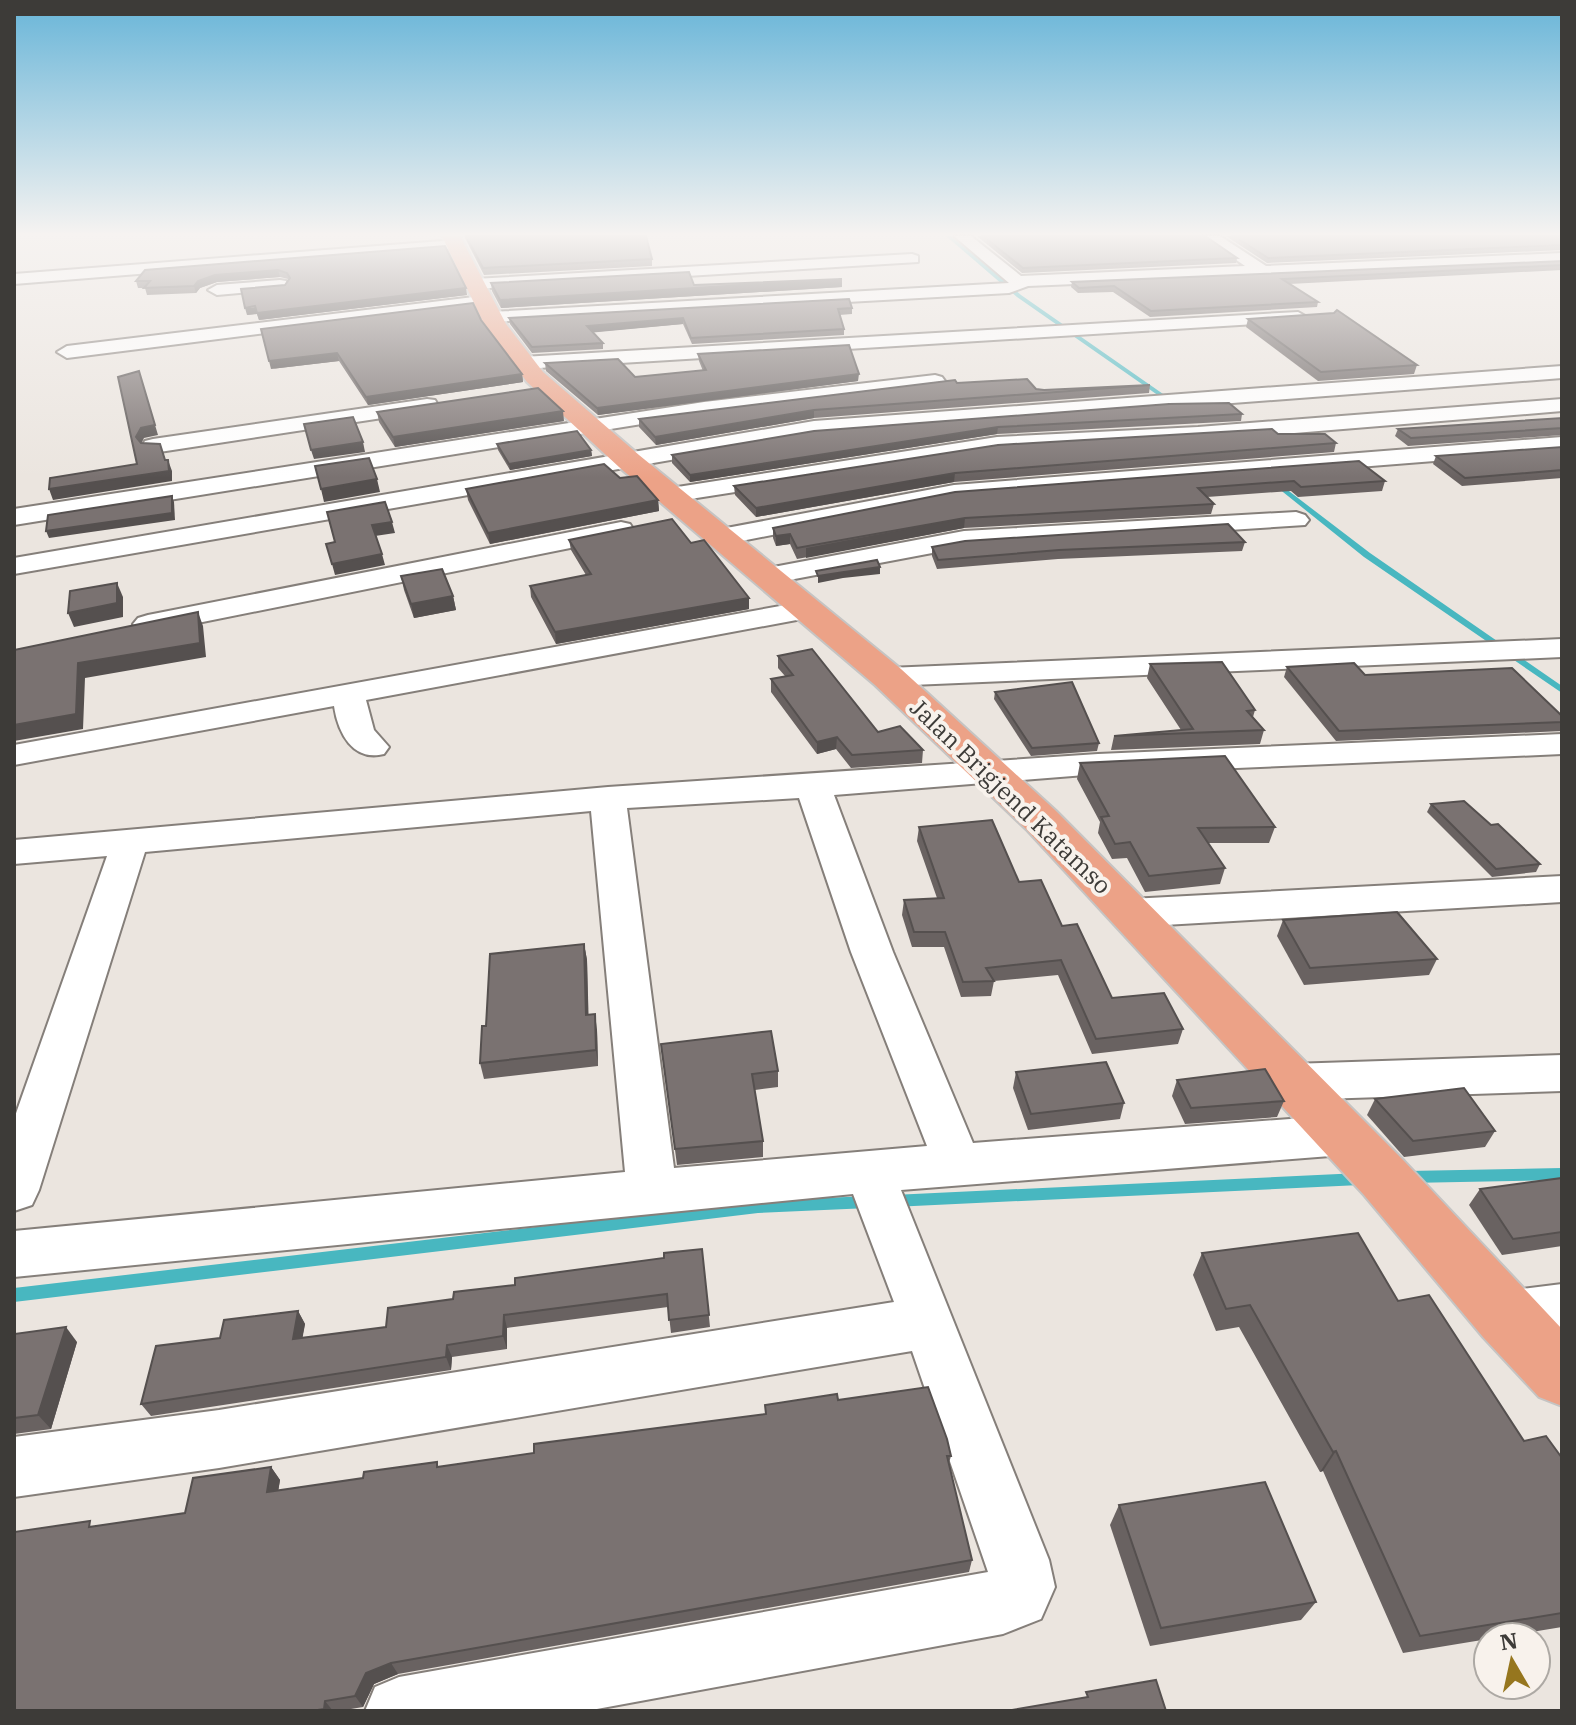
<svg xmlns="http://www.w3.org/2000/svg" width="1576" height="1725" font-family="'IBM Plex Serif',serif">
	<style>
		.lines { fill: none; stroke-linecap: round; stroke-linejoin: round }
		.stream { fill: #48b7c0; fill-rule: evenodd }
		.minor-casing { stroke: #857f7a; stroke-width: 4 }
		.highway-casing { stroke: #c5c4c3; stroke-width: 4 }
		.minor { fill: #fff; fill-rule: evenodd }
		.highway { fill: #eca287; fill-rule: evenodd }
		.wall { fill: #696261 }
		.shaded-wall { fill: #55504f }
		.building { fill: #7a7271; stroke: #55504f; stroke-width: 2 }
		.labels { text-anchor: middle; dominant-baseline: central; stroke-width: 8; stroke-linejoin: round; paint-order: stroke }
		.street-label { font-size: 24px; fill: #3d3b38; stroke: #f8f2ec }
	</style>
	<rect width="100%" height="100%" fill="#ebe5df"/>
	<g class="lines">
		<g class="stream">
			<polygon points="946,236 951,236 1021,295 1176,403 1176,405 1172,405 1017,297"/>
			<polygon points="1273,482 1277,482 1370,553 1562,686 1562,693 1364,557 1273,484"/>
			<polygon points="1562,1168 1562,1180 1408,1183 1403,1181 1402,1177 1403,1173 1408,1171"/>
			<polygon points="1360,1173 1365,1175 1367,1179 1365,1183 1360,1185 893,1207 888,1205 886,1201 888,1197 893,1195"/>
			<polygon points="869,1196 874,1198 876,1202 874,1206 869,1208 758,1213 14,1302 14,1288 758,1201"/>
		</g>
		<defs>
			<g id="minor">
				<polygon points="954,236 971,236 1021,276 1245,266 1202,236 1220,236 1266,266 1562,253 1562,263 1028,286 1009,293 491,322 482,317 491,312 1009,283"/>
				<polygon points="455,240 461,242 461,248 14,284 14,274"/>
				<polygon points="912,254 918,256 918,262 474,289 465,284 474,279"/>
				<polygon points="280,280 286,281 289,285 286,289 217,295 208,290 217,285"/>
				<polygon points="482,296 491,301 488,305 67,358 57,352 67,346"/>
				<polygon points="1298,312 1307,317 1304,321 522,369 512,363 522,357"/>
				<polygon points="1562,366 1562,378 814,435 14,574 14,558 814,421"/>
				<polygon points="935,375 942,377 945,381 942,385 704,414 14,525 14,509 704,402"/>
				<polygon points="427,399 435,400 438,405 435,410 153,453 145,451 142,446 145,441 153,439"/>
				<polygon points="1562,399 1562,411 1198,441 997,451 671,502 662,500 659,495 662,490 671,488 997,437 1198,427"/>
				<polygon points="1562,437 1562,451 954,499 721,545 712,543 708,537 712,531 721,529 954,485"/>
				<polygon points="1296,512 1305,515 1309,520 1305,525 964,547 768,584 758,582 754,576 758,570 768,568 964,531"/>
				<polygon points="621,522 630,524 634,530 630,536 148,633 138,630 133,624 138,618 148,615"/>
				<path d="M808,601l10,3 4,6 -4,6 -452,84 8,30 15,17 -5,7c-31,8 -46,-21 -50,-48l-320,59v-20z"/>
				<polygon points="1562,639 1562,657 888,686 877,684 872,677 877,670 888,668"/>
				<path d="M1562,734v20l-464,20 -264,21 59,157 80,191 370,-28 17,6 7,14 -7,14 -17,6 -442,35 148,370 6,27 -14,32 -38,15 -417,77h-221l10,-24 24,-10 589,-105 -76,-221 -693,117 -205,29v-60l205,-27 675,-108 -41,-108 -839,83v-46l611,-59 -34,-361 -446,41 -106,338 -7,15 -18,6v-92l93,-263 -93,8v-24l594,-53 490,-33zM799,798l52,154 76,194 -253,22 -47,-360z"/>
				<polygon points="1562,876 1562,902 1130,927 1116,923 1110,913 1116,903 1130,899"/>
				<polygon points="1562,1055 1562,1091 1291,1100 1275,1095 1268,1082 1275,1069 1291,1064"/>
				<polygon points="1562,1284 1562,1334 1505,1341 1486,1334 1478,1316 1486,1298 1505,1291"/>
			</g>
			<polygon id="highway" points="442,236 460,236 506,324 543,372 639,455 901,669 1056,811 1404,1161 1562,1329 1562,1406 1539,1397 1483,1337 1364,1195 1026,829 875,685 619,467 527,382 485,326"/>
		</defs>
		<use href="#minor" class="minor-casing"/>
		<use href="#highway" class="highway-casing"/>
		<use href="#minor" class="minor"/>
		<use href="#highway" class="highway"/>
	</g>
	<g class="wall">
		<polygon points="464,236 646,236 652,259 652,266 484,275"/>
		<polygon points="977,236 1205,236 1237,258 1236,263 1022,273"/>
		<polygon points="1226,236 1562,236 1562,250 1267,263"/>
		<polygon points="445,246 467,295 259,320 257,314 247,315 285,285 288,279 280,277 217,282 200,288 196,293 147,295 145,288 138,288 136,281"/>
		<polygon points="1562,265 1562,270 1289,284 1318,302 1317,307 1150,317 1113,292 1078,293 1071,287 1072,282"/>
		<polygon points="491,283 694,285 842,287 501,308 492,291"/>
		<polygon points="852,308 852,314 839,315 844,329 844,335 692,344 683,324 593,332 603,343 603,349 532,353 510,324 509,318"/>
		<polygon points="1248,319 1417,365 1414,374 1318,381 1246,327"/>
		<polygon points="481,320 522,374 523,382 368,405 339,361 271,369"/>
		<polygon points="698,354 858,381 598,415 546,371 545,363 635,377 703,371 699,361"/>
		<polygon points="957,383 1044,390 1150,385 1149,393 814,418 656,445 639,427 639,419"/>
		<polygon points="377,412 564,421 395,447 379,422"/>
		<polygon points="1242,414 1241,421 997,434 690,482 672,463 672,455 814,431"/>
		<polygon points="1562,418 1562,435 1408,446 1395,436 1398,429"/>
		<polygon points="1278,434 1336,443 1334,452 954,482 756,517 735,495 734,486"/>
		<polygon points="497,444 591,450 592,456 510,470 498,450"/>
		<polygon points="1562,447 1562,478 1462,486 1433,464 1436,456"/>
		<polygon points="1359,461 1385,481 1382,491 1298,497 1291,491 1207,497 1214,504 1211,514 964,528 797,559 790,544 776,546 773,538 773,528"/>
		<polygon points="620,478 658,500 659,511 490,544 468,500 466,489"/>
		<polygon points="569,540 691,543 749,598 749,609 556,644 531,597 530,586 586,575 571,550"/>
		<polygon points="1245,542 1242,551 1058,559 937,569 932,556 932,547"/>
		<polygon points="401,576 453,596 456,610 414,618 404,590"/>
		<polygon points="778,656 878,732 923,750 922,763 851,768 836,749 817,754 771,692 771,679 785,676 778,668"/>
		<polygon points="1150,664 1255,710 1253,717 1264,730 1260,744 1111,750 1114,736 1181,730 1147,678"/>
		<polygon points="1287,667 1365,675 1562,716 1562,731 1336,741 1284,677"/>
		<polygon points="995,692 1099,743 1097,751 1031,756 994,699"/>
		<polygon points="1080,763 1275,827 1269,843 1208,843 1225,868 1220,884 1145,892 1127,858 1112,859 1098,833 1100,822 1077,779"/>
		<polygon points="1431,804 1491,825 1540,864 1536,872 1492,877 1427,812"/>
		<polygon points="919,827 1019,882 1062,926 1112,998 1183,1029 1178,1044 1092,1054 1058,975 994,981 991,996 961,997 944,947 912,947 902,915 904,900 937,898 917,841"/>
		<polygon points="1283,920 1437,959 1429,975 1304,985 1277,936"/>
		<polygon points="584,944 587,960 588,1015 597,1030 598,1066 484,1079 480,1063 486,1026"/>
		<polygon points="661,1044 778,1071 778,1087 755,1090 763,1141 763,1157 677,1165"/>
		<polygon points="1016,1072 1124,1103 1120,1119 1028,1130 1013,1088"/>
		<polygon points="1177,1080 1284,1101 1277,1117 1185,1124 1172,1096"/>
		<polygon points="1375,1099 1495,1131 1485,1147 1404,1157 1367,1115"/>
		<polygon points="1562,1178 1562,1246 1502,1255 1469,1205 1480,1189"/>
		<polygon points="702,1249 710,1327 671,1333 668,1307 507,1328 507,1349 452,1357 451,1370 151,1416 141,1404 220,1338 298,1311 305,1324 302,1338 386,1327 453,1299 515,1285 664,1258"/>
		<polygon points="1202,1253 1398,1301 1524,1441 1562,1458 1562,1627 1501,1637 1488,1637 1488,1639 1403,1653 1323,1471 1320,1472 1239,1327 1216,1331 1193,1275"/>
		<polygon points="14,1334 77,1342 51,1429 14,1434"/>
		<polygon points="838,1400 951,1456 949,1463 972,1560 969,1572 398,1674 374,1684 363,1707 339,1711 14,1711 95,1526 185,1513 271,1467 280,1480 278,1491 534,1453 765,1414 765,1405"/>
		<polygon points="1119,1505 1316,1602 1301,1620 1150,1646 1110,1525"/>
	</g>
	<g class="shaded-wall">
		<polygon points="278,270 280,277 217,282 200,288 196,293 194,286 198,281 215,275"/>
		<polygon points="842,279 842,287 501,308 500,300"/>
		<polygon points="466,288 467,295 259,320 257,314 247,315 245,308"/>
		<polygon points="683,318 683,324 588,333 587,326"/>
		<polygon points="337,353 339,361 271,369 269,361"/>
		<polygon points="139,371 158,435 144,438 139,448 136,437 141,428"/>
		<polygon points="522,374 523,382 368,405 366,397"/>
		<polygon points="859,374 858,381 598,415 597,408"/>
		<polygon points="814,410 814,418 656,445 655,437"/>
		<polygon points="563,411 564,421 395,447 393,437"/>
		<polygon points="998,427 997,434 690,482 690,475"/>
		<polygon points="363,442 365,452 314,459 311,450"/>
		<polygon points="591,450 592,456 510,470 509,464"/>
		<polygon points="168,460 172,471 172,481 53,500 49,489 169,471"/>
		<polygon points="955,473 954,482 756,517 756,508"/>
		<polygon points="377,479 380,492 324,502 321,489"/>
		<polygon points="172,496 174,502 175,520 49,538 46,531"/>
		<polygon points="658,500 659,511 490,544 488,533"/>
		<polygon points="965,518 964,528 806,558 806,548"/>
		<polygon points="392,522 395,533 375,536 372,525"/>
		<polygon points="790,534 790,544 776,546 776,536"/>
		<polygon points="382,554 385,565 335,575 332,564"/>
		<polygon points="880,567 880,574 843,578 818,583 818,576 844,572"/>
		<polygon points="117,583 123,597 123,617 74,627 68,613"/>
		<polygon points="453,596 456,610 414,618 411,604"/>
		<polygon points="749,598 749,609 556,644 555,632"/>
		<polygon points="198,612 203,626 206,657 85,678 83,729 14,741 14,725 78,663"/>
		<polygon points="837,737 836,749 817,754 817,742"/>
		<polygon points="584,944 587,960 589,1031 586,1015"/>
		<polygon points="595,1014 597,1030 598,1066 596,1050"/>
		<polygon points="298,1311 305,1324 300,1352 293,1339"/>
		<polygon points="504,1315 507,1328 507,1349 503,1336"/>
		<polygon points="66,1327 77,1342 51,1429 38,1415"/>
		<polygon points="447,1345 452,1357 451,1370 446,1357"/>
		<polygon points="1336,1451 1323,1471 1320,1472 1333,1452"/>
		<polygon points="271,1467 280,1480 276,1505 267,1492"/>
		<polygon points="391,1663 398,1674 374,1684 363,1707 355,1696 366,1673"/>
		<polygon points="325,1701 333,1711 326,1711 324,1709"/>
	</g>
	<g class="building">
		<polygon points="466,236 646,236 652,259 483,268"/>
		<polygon points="983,236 1205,236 1237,258 1023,268"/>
		<polygon points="1234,236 1562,236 1562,245 1268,258"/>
		<polygon points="445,246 466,288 257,313 255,306 245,308 241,289 285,285 290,278 287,273 278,270 215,275 198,281 194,286 144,288 150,281 136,281 145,270"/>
		<polygon points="1562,261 1562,265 1282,279 1318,302 1151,311 1114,286 1079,288 1072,282"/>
		<polygon points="689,272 694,285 842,279 500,300 491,283"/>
		<polygon points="849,299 852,308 838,309 844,329 691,338 683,318 587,326 603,343 532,347 509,318"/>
		<polygon points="473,303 481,320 522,374 366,397 337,353 269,361 261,329"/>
		<polygon points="1337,310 1417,365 1321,372 1248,319 1334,313"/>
		<polygon points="849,345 859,374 597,408 545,363 618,359 635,377 706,370 698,354"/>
		<polygon points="139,371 155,425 141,428 136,437 141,443 160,444 165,460 168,460 169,471 49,489 50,478 137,464 118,377"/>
		<polygon points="1027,379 1036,389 1044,390 1150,385 814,410 655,437 639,419 955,380 957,383"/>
		<polygon points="538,388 563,411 393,437 377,412"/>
		<polygon points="1229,403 1242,414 998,427 690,475 672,455 814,431 1169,404"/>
		<polygon points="353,417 363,442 311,450 304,424"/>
		<polygon points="1562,418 1562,428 1411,438 1398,429"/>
		<polygon points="1272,429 1278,434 1325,434 1336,443 955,473 756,508 734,486 998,445"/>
		<polygon points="577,431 591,450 509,464 497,444"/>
		<polygon points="1562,447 1562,470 1465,478 1436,456"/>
		<polygon points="369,458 377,479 321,489 315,466"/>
		<polygon points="1359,461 1385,481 1301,487 1294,481 1198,488 1214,504 965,518 797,548 790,534 776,536 773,528 955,492"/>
		<polygon points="604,464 620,478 637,476 658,500 488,533 466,489"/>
		<polygon points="172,496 172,513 46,531 48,515"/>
		<polygon points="385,502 392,522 372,525 382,554 332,564 326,544 335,542 327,512"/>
		<polygon points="672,519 691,543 704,540 749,598 555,632 530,586 591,574 569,540"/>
		<polygon points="1228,524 1245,542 1059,550 938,560 932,547 965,541"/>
		<polygon points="877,560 880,567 844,572 818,576 816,571"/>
		<polygon points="442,569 453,596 411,604 401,576"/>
		<polygon points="117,583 117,603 68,613 70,591"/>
		<polygon points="198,612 200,643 78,663 76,714 14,725 14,650"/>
		<polygon points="812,649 878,732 900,726 923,750 852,755 837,737 817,742 771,679 793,675 778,656"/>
		<polygon points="1222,662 1255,710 1247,711 1264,730 1114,736 1193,729 1150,664"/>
		<polygon points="1354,663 1365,675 1512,668 1562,716 1562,722 1339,731 1287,667"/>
		<polygon points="1072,682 1099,743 1032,748 995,692"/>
		<polygon points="1225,756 1275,827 1198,828 1225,868 1149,876 1130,842 1115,844 1101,817 1109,816 1080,763"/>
		<polygon points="1464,801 1491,825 1498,824 1540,864 1496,869 1431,804"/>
		<polygon points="992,820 1019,882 1041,880 1062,926 1077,924 1112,998 1164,993 1183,1029 1096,1039 1061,960 986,968 994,981 963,982 945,932 914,932 904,900 944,898 919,827"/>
		<polygon points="1397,912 1437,959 1310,968 1283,920"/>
		<polygon points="584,944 586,1015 595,1014 596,1050 480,1063 482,1026 486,1026 490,954"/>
		<polygon points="771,1031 778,1071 752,1074 763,1141 675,1149 661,1044"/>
		<polygon points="1106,1062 1124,1103 1031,1114 1016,1072"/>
		<polygon points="1265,1069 1284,1101 1191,1108 1177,1080"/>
		<polygon points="1464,1088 1495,1131 1413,1141 1375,1099"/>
		<polygon points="1562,1178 1562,1232 1513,1239 1480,1189"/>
		<polygon points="1358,1233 1398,1301 1429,1295 1524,1441 1546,1436 1562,1458 1562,1613 1420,1636 1336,1451 1333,1452 1250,1305 1226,1309 1202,1253"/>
		<polygon points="702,1249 709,1315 669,1320 667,1294 504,1315 503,1336 447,1345 446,1357 141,1404 156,1346 220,1338 224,1320 298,1311 293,1339 386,1327 388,1308 453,1299 454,1292 515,1285 515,1278 664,1258 664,1253"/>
		<polygon points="66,1327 38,1415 14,1418 14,1334"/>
		<polygon points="928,1387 947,1439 951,1456 947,1456 972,1560 391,1663 366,1673 355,1696 325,1701 324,1709 311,1711 14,1711 14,1532 90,1521 89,1527 185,1513 193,1478 271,1467 267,1492 363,1478 364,1472 437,1462 437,1467 534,1453 534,1444 766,1414 765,1405 837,1394 838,1400"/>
		<polygon points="1265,1482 1316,1602 1161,1628 1119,1505"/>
		<polygon points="1156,1680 1166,1711 1006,1711 1088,1697 1086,1692"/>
	</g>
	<linearGradient id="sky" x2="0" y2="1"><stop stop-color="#68b5d8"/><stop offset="0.49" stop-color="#f6f3f1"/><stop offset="1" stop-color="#f6f3f1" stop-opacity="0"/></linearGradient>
	<rect width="1576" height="478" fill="url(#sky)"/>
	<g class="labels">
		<g class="street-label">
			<text transform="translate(1011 796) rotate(44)">Jalan Brigjend Katamso</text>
		</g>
	</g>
	<rect width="1576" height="1725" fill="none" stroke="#3d3b38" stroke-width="32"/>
	<g transform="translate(1512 1661) rotate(351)"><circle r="38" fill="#f8f2ec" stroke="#ada9a4" stroke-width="2"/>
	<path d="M0-6L14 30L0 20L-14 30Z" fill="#96761e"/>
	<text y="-12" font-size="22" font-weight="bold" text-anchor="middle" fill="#3d3b38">N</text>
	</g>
</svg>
